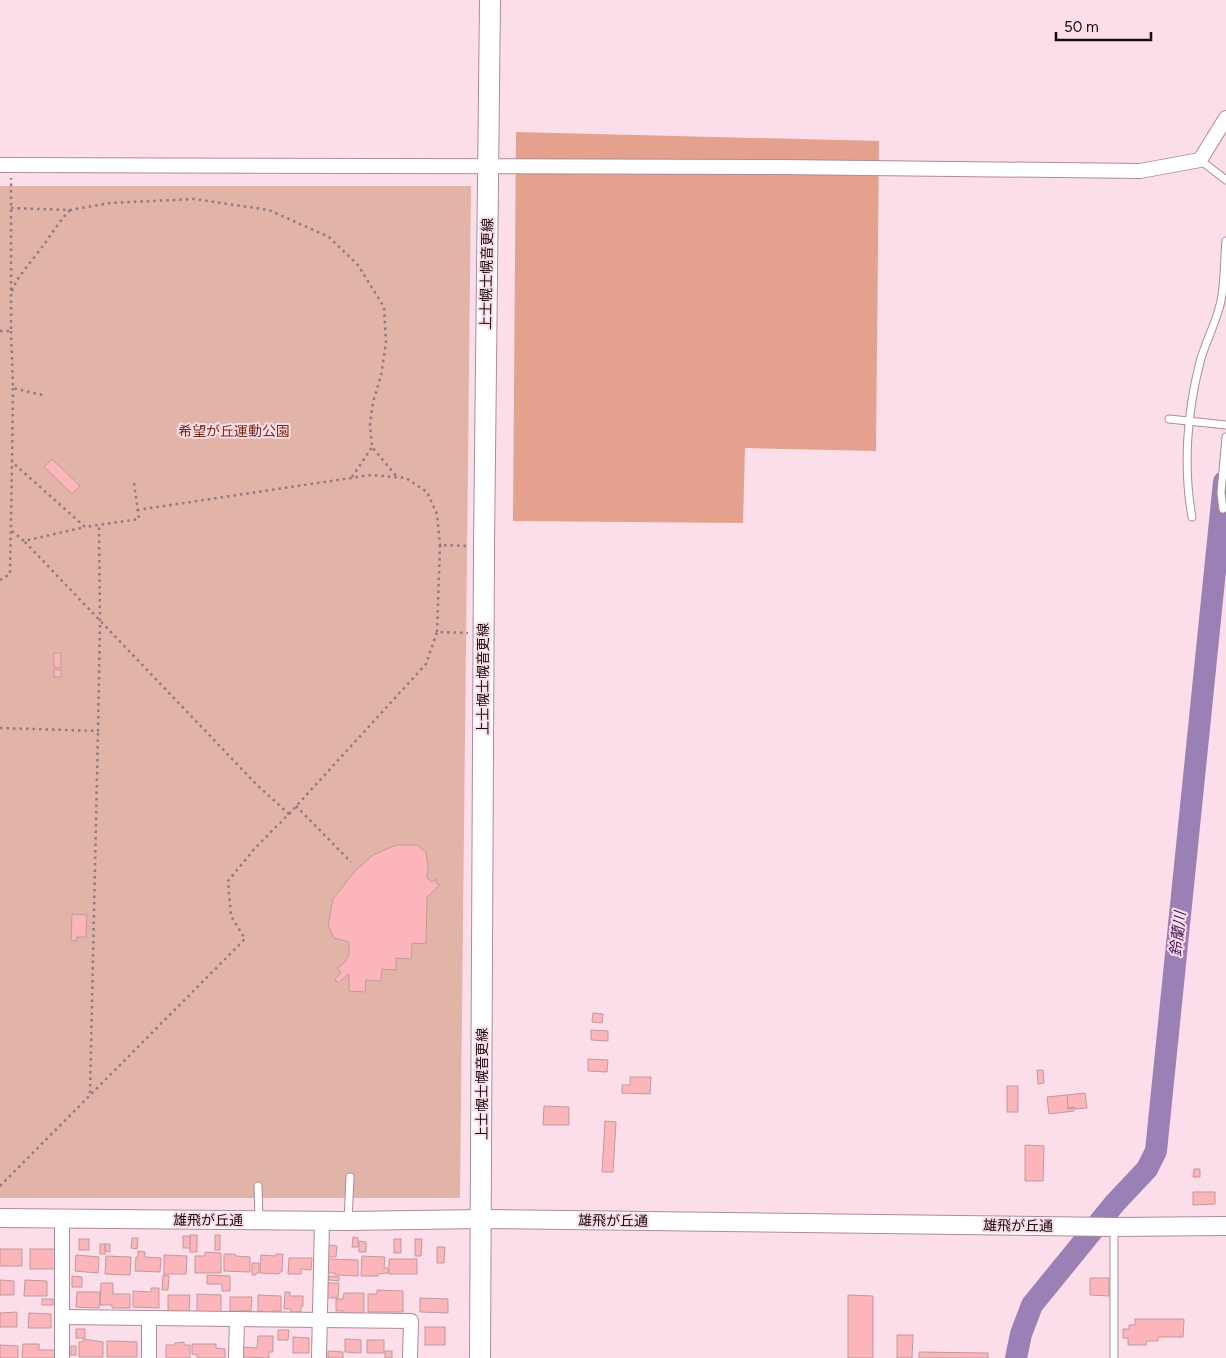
<svg xmlns="http://www.w3.org/2000/svg" width="1226" height="1358" font-family="Figtree,'Noto Sans JP',sans-serif">
	<style>
		.green { fill: #e1b4a7 }
		.forest { fill: #e3a18e }
		.lines { fill: none; stroke-linecap: round; stroke-linejoin: round }
		.river { stroke: #9a80b5; stroke-width: 22 }
		.building { fill: #fcb6bb; stroke: #bf9a9c }
		.service-casing { stroke: #ad8c99; stroke-width: 9 }
		.minor-casing { stroke: #ad8c99; stroke-width: 16 }
		.tertiary-casing { stroke: #ad8c99; stroke-width: 20 }
		.secondary-casing { stroke: #ad8c99; stroke-width: 22 }
		.path { stroke: #8f7a83; stroke-width: 2.5; stroke-dasharray: 2.5 4; stroke-linecap: butt }
		.service { stroke: #fff; stroke-width: 7 }
		.minor { stroke: #fff; stroke-width: 14 }
		.tertiary { stroke: #fff; stroke-width: 18 }
		.secondary { stroke: #fff; stroke-width: 20 }
		.labels { text-anchor: middle; dominant-baseline: central; stroke-width: 4; stroke-linejoin: round; paint-order: stroke }
		.street-label { font-size: 14px; fill: #14080d; stroke: #fcdeea }
		.park-label { font-size: 14px; fill: #782b15; stroke: #fcdeea }
		.water-label { font-size: 15px; font-style: italic; fill: #3a1455; stroke: #fcdeea }
	</style>
	<rect width="100%" height="100%" fill="#fcdeea"/>
	<polygon class="green" points="0,186 471,186 460,1198 0,1198"/>
	<polygon class="forest" points="516,132 879,141 876,451 745,448 743,523 513,521"/>
	<g class="lines">
		<polyline class="river" points="1016,1358 1021,1334 1032,1305 1115,1203 1147,1169 1156,1151 1224,482"/>
	</g>
	<g class="building">
		<polygon points="52,459 80,486 72,494 44,467"/>
		<polygon points="54,653 61,653 61,668 54,667"/>
		<rect x="54" y="670" width="7" height="7"/>
		<polygon points="396,845 417,845 426,852 428,867 427,878 432,882 437,879 436,883 440,885 427,897 426,944 412,943 411,959 396,958 396,970 382,969 381,981 366,980 365,992 349,991 349,974 338,983 335,979 341,973 337,968 343,964 349,956 349,942 334,938 328,925 333,899 354,872 373,855"/>
		<polygon points="72,914 87,915 86,937 77,937 77,941 71,940"/>
		<polygon points="593,1013 603,1014 602,1023 592,1022"/>
		<polygon points="591,1030 608,1031 608,1041 591,1040"/>
		<polygon points="588,1059 608,1060 607,1072 588,1071"/>
		<polygon points="1037,1070 1043,1070 1044,1083 1038,1084"/>
		<polygon points="630,1077 651,1077 650,1094 622,1093 622,1085 630,1085"/>
		<rect x="1007" y="1086" width="11" height="26"/>
		<polygon points="1085,1093 1087,1108 1075,1109 1075,1107 1068,1108 1067,1095"/>
		<polygon points="1067,1095 1068,1109 1074,1108 1074,1111 1049,1114 1047,1097"/>
		<polygon points="544,1106 569,1107 569,1125 543,1125"/>
		<polygon points="605,1121 616,1122 613,1172 602,1172"/>
		<polygon points="1025,1145 1044,1146 1043,1181 1025,1181"/>
		<polygon points="1194,1169 1200,1169 1200,1177 1193,1177"/>
		<polygon points="1193,1192 1215,1192 1215,1204 1193,1205"/>
		<rect x="190" y="1235" width="7" height="17"/>
		<rect x="215" y="1235" width="5" height="15"/>
		<rect x="183" y="1236" width="7" height="12"/>
		<polygon points="353,1237 358,1238 358,1247 352,1247"/>
		<polygon points="132,1238 138,1238 137,1249 131,1248"/>
		<rect x="79" y="1239" width="10" height="11"/>
		<rect x="394" y="1239" width="7" height="14"/>
		<polygon points="415,1239 422,1239 421,1256 415,1256"/>
		<polygon points="359,1241 366,1242 366,1252 359,1252"/>
		<rect x="100" y="1244" width="5" height="10"/>
		<polygon points="105,1244 110,1244 110,1252 105,1251"/>
		<polygon points="328,1245 337,1246 336,1257 328,1257"/>
		<polygon points="437,1247 445,1247 444,1263 437,1263"/>
		<rect x="0" y="1249" width="22" height="17"/>
		<rect x="30" y="1249" width="25" height="20"/>
		<polygon points="138,1251 145,1252 145,1257 161,1258 160,1272 135,1271 136,1257 138,1257"/>
		<polygon points="205,1252 221,1253 221,1273 195,1273 195,1256 205,1256"/>
		<polygon points="224,1254 235,1254 236,1256 250,1257 250,1272 224,1271"/>
		<polygon points="276,1254 283,1254 282,1272 279,1272 279,1274 260,1273 261,1255 276,1256"/>
		<polygon points="76,1255 99,1257 98,1273 75,1271"/>
		<polygon points="164,1255 187,1256 186,1274 164,1274"/>
		<polygon points="106,1256 131,1257 130,1275 105,1274"/>
		<polygon points="362,1256 385,1257 384,1268 388,1268 388,1273 378,1274 378,1276 361,1276"/>
		<polygon points="289,1258 312,1258 311,1270 301,1269 301,1274 288,1274"/>
		<polygon points="328,1259 358,1260 358,1276 335,1275 335,1273 328,1273"/>
		<rect x="389" y="1259" width="28" height="15"/>
		<polygon points="252,1263 259,1263 259,1273 256,1273 256,1275 252,1275"/>
		<polygon points="163,1275 169,1276 168,1290 162,1290"/>
		<polygon points="207,1275 230,1276 230,1291 222,1291 222,1284 207,1284"/>
		<polygon points="72,1276 82,1277 82,1287 72,1287"/>
		<polygon points="329,1276 339,1277 339,1281 329,1280"/>
		<polygon points="1090,1278 1109,1278 1109,1296 1090,1295"/>
		<polygon points="0,1280 14,1281 14,1295 0,1295"/>
		<polygon points="25,1280 47,1281 47,1296 24,1296"/>
		<polygon points="101,1283 113,1283 113,1294 130,1294 130,1308 112,1308 112,1305 100,1305"/>
		<polygon points="328,1283 339,1283 338,1298 327,1298"/>
		<polygon points="151,1288 159,1288 159,1308 133,1307 133,1291 151,1292"/>
		<polygon points="377,1290 403,1291 403,1312 368,1312 368,1294 377,1294"/>
		<polygon points="77,1292 100,1292 99,1308 76,1307"/>
		<polygon points="285,1292 290,1292 290,1296 303,1296 303,1306 301,1306 301,1312 291,1312 291,1309 284,1309"/>
		<polygon points="344,1293 364,1293 364,1314 343,1313 343,1311 336,1311 336,1299 343,1299"/>
		<polygon points="197,1294 221,1295 221,1313 197,1313"/>
		<polygon points="168,1295 190,1295 189,1312 168,1311"/>
		<polygon points="258,1295 281,1296 281,1311 272,1311 272,1313 263,1313 263,1311 258,1311"/>
		<polygon points="848,1295 873,1296 873,1358 848,1358"/>
		<polygon points="230,1297 252,1297 251,1311 230,1311"/>
		<polygon points="420,1298 448,1299 448,1313 420,1312"/>
		<rect x="42" y="1299" width="11" height="6"/>
		<polygon points="17,1312 17,1327 0,1327 0,1313"/>
		<polygon points="29,1313 51,1314 51,1328 28,1328"/>
		<polygon points="1135,1319 1184,1319 1183,1337 1158,1337 1158,1341 1147,1341 1146,1345 1128,1345 1128,1338 1123,1338 1123,1329 1129,1329 1129,1325 1135,1325"/>
		<rect x="425" y="1327" width="20" height="18"/>
		<rect x="76" y="1329" width="9" height="9"/>
		<polygon points="278,1330 289,1330 288,1340 278,1340"/>
		<polygon points="897,1335 913,1335 912,1358 897,1358"/>
		<polygon points="258,1336 273,1336 273,1352 269,1352 269,1358 242,1357 242,1347 257,1348"/>
		<polygon points="293,1337 309,1338 309,1353 293,1353"/>
		<polygon points="83,1339 103,1342 103,1357 79,1357 79,1342 83,1342"/>
		<polygon points="345,1339 361,1340 361,1353 345,1352"/>
		<rect x="367" y="1340" width="17" height="13"/>
		<polygon points="107,1341 137,1342 137,1357 107,1357"/>
		<polygon points="184,1342 184,1345 190,1345 190,1358 166,1358 166,1345 175,1345 175,1343"/>
		<polygon points="23,1344 39,1344 39,1350 55,1350 55,1358 22,1358"/>
		<polygon points="192,1344 216,1344 216,1348 225,1349 225,1358 197,1358 197,1355 192,1354"/>
		<polygon points="0,1345 18,1346 18,1358 0,1358"/>
		<rect x="71" y="1346" width="5" height="9"/>
		<polygon points="328,1351 343,1352 343,1358 328,1358"/>
		<rect x="385" y="1351" width="7" height="7"/>
		<polygon points="919,1352 988,1353 988,1358 919,1358"/>
	</g>
	<g class="lines">
		<defs>
			<g id="service">
				<polyline points="1200,160 1226,180"/>
				<polyline points="1169,419 1226,425"/>
				<polyline points="1223,509 1221,493 1226,437"/>
				<path d="M1192,517c-9,-50 -5,-105 8,-155 5,-19 15,-37 20,-57 5,-18 4,-45 6,-64"/>
				<polyline points="258,1186 259,1220"/>
				<polyline points="348,1220 350,1177"/>
				<polyline points="1114,1358 1114,1228"/>
			</g>
			<g id="minor">
				<polyline points="0,165 780,167 1140,171 1200,160 1226,118"/>
				<polyline points="62,1317 411,1321 410,1358"/>
				<polyline points="62,1358 62,1219"/>
				<polyline points="149,1358 149,1318"/>
				<polyline points="236,1358 237,1319"/>
				<polyline points="319,1358 322,1220"/>
			</g>
			<polyline id="tertiary" points="0,1218 348,1221 481,1219 1114,1227 1226,1226"/>
			<polyline id="secondary" points="480,1358 484,547 490,0"/>
		</defs>
		<use href="#service" class="service-casing"/>
		<use href="#minor" class="minor-casing"/>
		<use href="#tertiary" class="tertiary-casing"/>
		<use href="#secondary" class="secondary-casing"/>
		<g class="path">
			<polyline points="11,208 70,210 110,203 194,199 269,210 329,237 358,265 384,307 386,342 381,376 373,402 370,425 372,447 397,477"/>
			<path d="M12,291c5,-14 15,-24 24,-36 13,-16 20,-30 34,-45"/>
			<polyline points="0,331 11,331 11,178"/>
			<polyline points="11,331 13,388 46,396"/>
			<polyline points="13,388 12,462 85,527 139,519 134,483"/>
			<polyline points="352,477 372,447"/>
			<polyline points="137,510 371,475 406,478 427,492 437,514 440,545"/>
			<polyline points="12,531 24,541 85,527"/>
			<polyline points="0,580 10,574 12,462"/>
			<polyline points="437,632 440,545 468,546"/>
			<polyline points="0,728 98,731 100,621 99,525"/>
			<polyline points="296,806 351,862"/>
			<polyline points="289,814 426,664 437,632 468,633"/>
			<polyline points="90,1093 98,731"/>
			<polyline points="0,1186 245,939 231,916 228,881 256,847 289,814 257,785 24,541"/>
		</g>
		<use href="#service" class="service"/>
		<use href="#minor" class="minor"/>
		<use href="#tertiary" class="tertiary"/>
		<use href="#secondary" class="secondary"/>
	</g>
	<g class="labels">
		<g class="street-label">
			<text transform="translate(487 274) rotate(-89)">上士幌士幌音更線</text>
			<text transform="translate(483 679) rotate(-90)">上士幌士幌音更線</text>
			<text transform="translate(482 1084) rotate(-90)">上士幌士幌音更線</text>
			<text x="208" y="1220">雄飛が丘通</text>
			<text transform="translate(613 1221) rotate(1)">雄飛が丘通</text>
			<text transform="translate(1018 1226) rotate(1)">雄飛が丘通</text>
		</g>
		<g class="park-label">
			<text x="234" y="431">希望が丘運動公園</text>
		</g>
		<g class="water-label">
			<text transform="translate(1178 934) rotate(-84)">鈴蘭川</text>
		</g>
	</g>
	<path d="M1056 32v8h95v-8" fill="none" stroke="#14080d" stroke-width="2.5"/>
	<text x="1064" y="32" font-size="15" fill="#14080d" stroke="#fcdeea" stroke-width="4" paint-order="stroke">50 m</text>
</svg>
